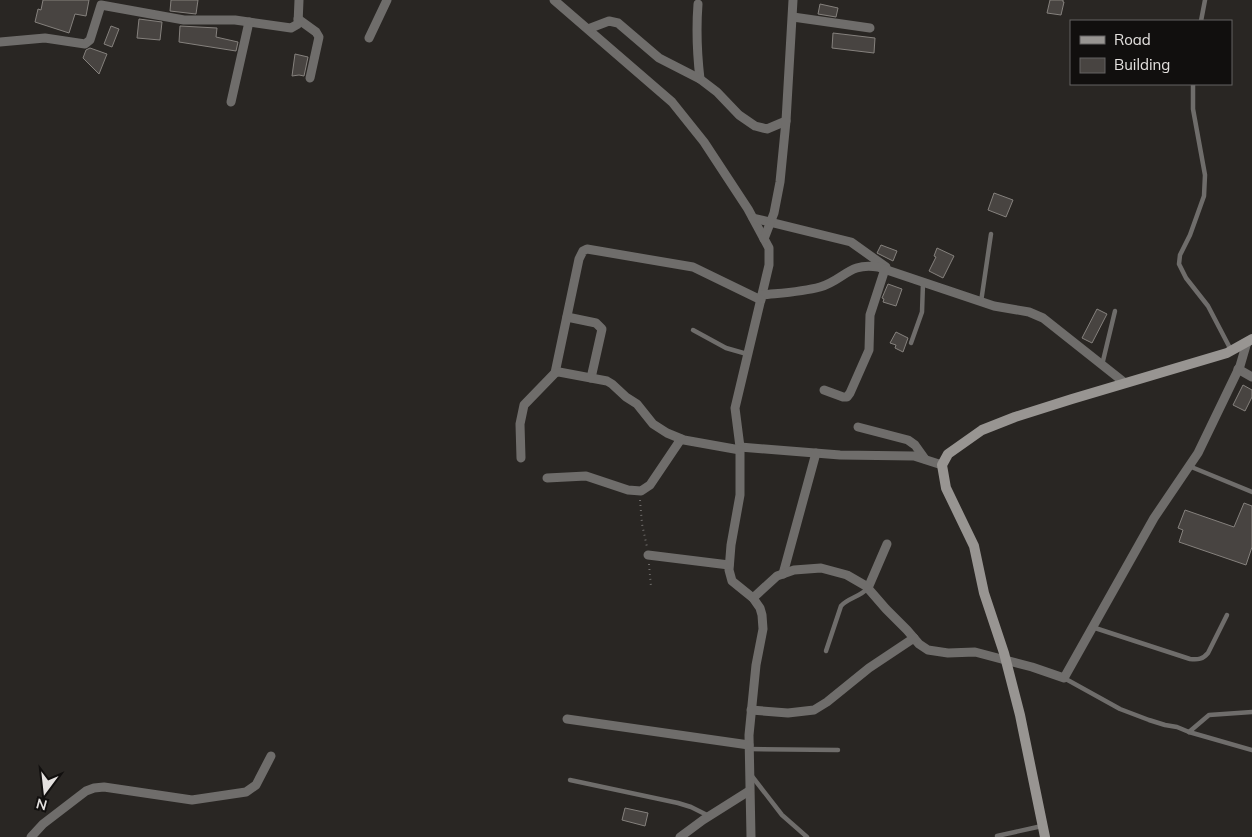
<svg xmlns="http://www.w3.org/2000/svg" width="1252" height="837" font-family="Mulish,sans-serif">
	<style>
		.building { fill: #484441; stroke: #85817d }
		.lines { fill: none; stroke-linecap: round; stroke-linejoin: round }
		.path { stroke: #6f6c6a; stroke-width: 2; stroke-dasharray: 1 4; stroke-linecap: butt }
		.lane { stroke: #6f6d6b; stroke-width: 4.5 }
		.street { stroke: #6f6d6b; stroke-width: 9 }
		.secondary { stroke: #989592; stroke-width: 10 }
	</style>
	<rect width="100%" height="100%" fill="#292623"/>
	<g class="building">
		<polygon points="43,0 89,0 86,16 75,14 69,33 35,22 38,9 41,10"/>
		<polygon points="171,0 198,0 196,14 170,11"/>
		<polygon points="1050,0 1063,0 1063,2 1064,2 1061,15 1047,13"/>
		<polygon points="820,4 838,8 836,17 818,14"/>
		<polygon points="139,19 162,22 160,40 137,38"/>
		<polygon points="111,26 119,29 112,47 104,44"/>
		<polygon points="180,26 217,28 216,37 238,42 236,51 179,42"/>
		<polygon points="833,33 875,38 874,53 832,48"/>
		<polygon points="90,48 107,54 99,74 83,58 86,50"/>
		<polygon points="295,54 308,57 304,76 299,75 292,76"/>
		<polygon points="994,193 1013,200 1006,217 988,210"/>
		<polygon points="881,245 897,251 893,261 877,253"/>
		<polygon points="937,248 954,256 943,278 929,271 936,257 934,256"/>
		<polygon points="888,284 902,289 896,306 883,302 884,299 882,298"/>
		<polygon points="1097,309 1107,314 1092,343 1082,338"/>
		<polygon points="896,332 908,338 903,352 895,348 896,345 890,343"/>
		<polygon points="1243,385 1252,390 1252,397 1245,411 1233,405"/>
		<polygon points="1244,503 1252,506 1252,547 1246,565 1179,542 1183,530 1178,528 1185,510 1234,527"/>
		<polygon points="625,808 648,813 645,826 622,820"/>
	</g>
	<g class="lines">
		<g class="path">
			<polyline points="640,500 642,524 647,547"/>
			<polyline points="649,564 651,587"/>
		</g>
		<g class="lane">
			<polyline points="1201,21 1205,0"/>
			<polyline points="1193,84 1193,109 1205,175 1204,196 1190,235 1180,255 1179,264 1186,278 1208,306 1231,350"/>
			<polyline points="981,302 991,234"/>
			<polyline points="693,330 726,348 747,354"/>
			<polyline points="911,343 922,312 923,283"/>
			<polyline points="1102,365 1115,311"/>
			<polyline points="1189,466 1252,492"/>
			<path d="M1092,627l98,32c8,1 13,0 18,-6l19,-38"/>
			<path d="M826,651l15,-45c7,-8 19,-9 27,-18"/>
			<polyline points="1064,678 1120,709 1149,720 1165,725 1177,727 1189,732 1252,750"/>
			<polyline points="1189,732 1209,715 1252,712"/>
			<polyline points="749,749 838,750"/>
			<polyline points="751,775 782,815 807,837"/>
			<polyline points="570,780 678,803 691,807 709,816"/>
			<polyline points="997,836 1042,826"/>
		</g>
		<g class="street">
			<polyline points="554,0 672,102 704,142 748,209 769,248 769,265 735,408 740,447 740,495 731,545 729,570 732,581 753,598 760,608 762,615 763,629 756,665 749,735 751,837"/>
			<path d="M698,4c-2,26 -1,49 2,75"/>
			<polyline points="793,17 870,28"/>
			<polyline points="298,19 316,32 319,37 310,78"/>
			<polyline points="588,29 609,21 618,23 659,58 700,79 717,92 739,115 755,126 767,129 786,121"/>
			<polyline points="369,38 387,0"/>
			<polyline points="0,42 45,38 85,44 90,40 101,5 184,20 235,20 291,28 298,24 299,0"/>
			<polyline points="231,102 249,22"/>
			<polyline points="753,218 851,242 886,267"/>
			<polyline points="764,239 774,213 780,182 786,121 793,0"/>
			<path d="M762,295c19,-2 40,-3 58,-8 24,-7 29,-25 58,-20l116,39 35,6 14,6 82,65"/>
			<polyline points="567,317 596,323 602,329 591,378"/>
			<polyline points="1238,369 1252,377"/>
			<polyline points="555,373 579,259 583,251 587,249 693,267 761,300"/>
			<polyline points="824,390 843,397 847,397 850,393 869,350 870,315 885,269"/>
			<polyline points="858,427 908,440 915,445 925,459"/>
			<polyline points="740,447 840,455 914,456 942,465"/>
			<polyline points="521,458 520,424 524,405 555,373 559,372 607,381 612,384 626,397 637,404 653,424 667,433 684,440 740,450"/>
			<polyline points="547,478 586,476 628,490 641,491 650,485 681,439"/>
			<polyline points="648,555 729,565"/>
			<polyline points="783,574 816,453"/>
			<polyline points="868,588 887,544"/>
			<polyline points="753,598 777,576 794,570 821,568 847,575 866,586 886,609 907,630 919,644 928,650 948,653 975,652 1032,667 1064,678 1154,518 1198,453 1240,366 1247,342"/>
			<polyline points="751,710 788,713 814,710 827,702 869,668 914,638"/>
			<polyline points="567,719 749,745"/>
			<polyline points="31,837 43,824 86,791 94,788 104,787 192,800 246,792 256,785 271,756"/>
			<polyline points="680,837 703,820 749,791"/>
		</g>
		<polyline class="secondary" points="1045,837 1020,715 1004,653 984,593 974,546 946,488 942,465 948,454 982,430 1015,417 1072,399 1227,353 1252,339"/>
	</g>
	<rect x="1070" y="20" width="162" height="65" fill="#110f0e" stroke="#656362"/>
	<rect x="1080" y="36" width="25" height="8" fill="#989592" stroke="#656362"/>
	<text x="1114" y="45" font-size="15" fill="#e4e1df">Road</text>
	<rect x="1080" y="58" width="25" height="15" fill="#484441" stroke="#656362"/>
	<text x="1114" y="70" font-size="15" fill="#e4e1df">Building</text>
	<g transform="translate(45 792) rotate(195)" stroke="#110f0e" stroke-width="4" paint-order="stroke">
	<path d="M0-4L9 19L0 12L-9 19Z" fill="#e4e1df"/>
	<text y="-8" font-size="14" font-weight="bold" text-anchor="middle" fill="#e4e1df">N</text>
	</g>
</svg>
